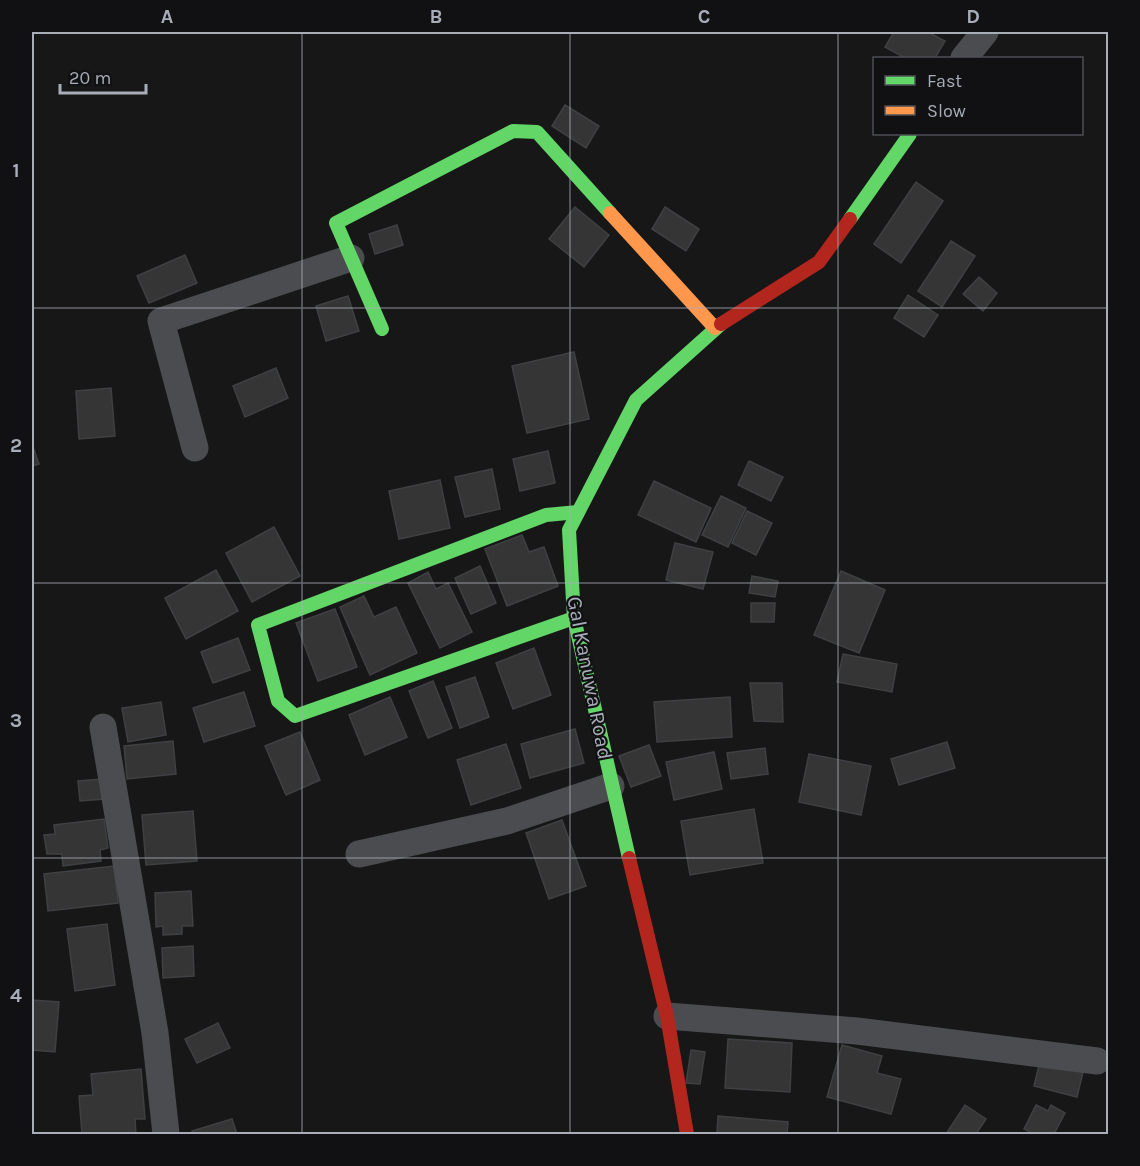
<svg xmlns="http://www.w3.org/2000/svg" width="1140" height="1166" font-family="Karla,sans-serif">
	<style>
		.building { fill: #353536; stroke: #3f4043; stroke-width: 1.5 }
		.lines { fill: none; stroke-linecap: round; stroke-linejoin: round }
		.street { stroke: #4b4c50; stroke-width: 27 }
		.fast { stroke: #63d668; stroke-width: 14 }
		.slow { stroke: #ff974d; stroke-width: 14 }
		.jam { stroke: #b3261e; stroke-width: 14 }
		.grid { fill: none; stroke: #a8adb8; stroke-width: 1.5; stroke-opacity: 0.55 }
		.labels { text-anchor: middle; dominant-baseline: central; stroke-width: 4.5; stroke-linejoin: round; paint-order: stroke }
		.street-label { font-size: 21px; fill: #a8adb8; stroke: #111113 }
		.neatline { fill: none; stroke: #a8adb8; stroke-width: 2 }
		.grid-label { font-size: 20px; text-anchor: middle; font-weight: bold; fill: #a8adb8 }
	</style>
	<rect width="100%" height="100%" fill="#171717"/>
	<g class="building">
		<polygon points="894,32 928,32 945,41 935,58 905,58 885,47"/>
		<polygon points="565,105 599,126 586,148 552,126"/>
		<polygon points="916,182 943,201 901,263 874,244"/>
		<polygon points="575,207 609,235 584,267 549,239"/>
		<polygon points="665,207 699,229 686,251 652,229"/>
		<polygon points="397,225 403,245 375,254 369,234"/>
		<polygon points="951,241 975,256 942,307 918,291"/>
		<polygon points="185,255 197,283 149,303 137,276"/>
		<polygon points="979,277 997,293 983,311 963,294"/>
		<polygon points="908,295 938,315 924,337 894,318"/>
		<polygon points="348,296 359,331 326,341 316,306"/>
		<polygon points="574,352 589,419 527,433 512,366"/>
		<polygon points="276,368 288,398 245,417 233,386"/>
		<polygon points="111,388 115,436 79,439 76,391"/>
		<polygon points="32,444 39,464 32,466"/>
		<polygon points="548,451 555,483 520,491 513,459"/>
		<polygon points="749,461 783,477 771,501 738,485"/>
		<polygon points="492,469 500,509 465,517 455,477"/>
		<polygon points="440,480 450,528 399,539 389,491"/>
		<polygon points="654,481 711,508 696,542 638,515"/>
		<polygon points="721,496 746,508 728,547 702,535"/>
		<polygon points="747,511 772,523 756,555 732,543"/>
		<polygon points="274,527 300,576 252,602 226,553"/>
		<polygon points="522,535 529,552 544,547 558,586 507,606 485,549"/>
		<polygon points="675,543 713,552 703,589 666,580"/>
		<polygon points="480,566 496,603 471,614 455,578"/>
		<polygon points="216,570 238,611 186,639 165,598"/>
		<polygon points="841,571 885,590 859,653 814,635"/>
		<polygon points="428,572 436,589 448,583 472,632 440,648 408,583"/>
		<polygon points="752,576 778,581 775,597 749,593"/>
		<polygon points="364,596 374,617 396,607 417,653 370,675 340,607"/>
		<polygon points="751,603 775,603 774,622 751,622"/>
		<polygon points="335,609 357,667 318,681 296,623"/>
		<polygon points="238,638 250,670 213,683 201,652"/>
		<polygon points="534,648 551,695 513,709 496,663"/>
		<polygon points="843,654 897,664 892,692 837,682"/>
		<polygon points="475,677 489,717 460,728 446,687"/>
		<polygon points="433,681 452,728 428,738 409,691"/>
		<polygon points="750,683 782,683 783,722 754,721"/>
		<polygon points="244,692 255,726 204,742 193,708"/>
		<polygon points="390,697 407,737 365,755 349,715"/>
		<polygon points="730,697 732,737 657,742 654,702"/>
		<polygon points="161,702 166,735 128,742 122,708"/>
		<polygon points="575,729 584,763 530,778 521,744"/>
		<polygon points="300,732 320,780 286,795 265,746"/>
		<polygon points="173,741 176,774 127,779 124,746"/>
		<polygon points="947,742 955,768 899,785 891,759"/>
		<polygon points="506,744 521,788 471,805 457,760"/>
		<polygon points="649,745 661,776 631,787 619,756"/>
		<polygon points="765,748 768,774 731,779 727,753"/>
		<polygon points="714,752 722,789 674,800 666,762"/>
		<polygon points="809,754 871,766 861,815 799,802"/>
		<polygon points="102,779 104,799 80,801 78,781"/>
		<polygon points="754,809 763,863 690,875 681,821"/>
		<polygon points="193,811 197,861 146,865 142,815"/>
		<polygon points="104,819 108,848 100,850 101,861 63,866 62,854 47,854 44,835 55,834 54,825"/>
		<polygon points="562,820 586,886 549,899 526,833"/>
		<polygon points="114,866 118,903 48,911 44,874"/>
		<polygon points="191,891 193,926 182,926 182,934 163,935 163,926 156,927 155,893"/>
		<polygon points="107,924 115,985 75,991 67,929"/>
		<polygon points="193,946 194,976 163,978 162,948"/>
		<polygon points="32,1000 59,1002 55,1052 32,1050"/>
		<polygon points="218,1023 230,1048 197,1063 185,1039"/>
		<polygon points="728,1039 792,1043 790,1092 725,1088"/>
		<polygon points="842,1045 882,1056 877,1073 901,1079 891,1114 827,1097"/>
		<polygon points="691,1050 705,1052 700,1084 686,1083"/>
		<polygon points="1040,1061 1083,1072 1077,1097 1034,1086"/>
		<polygon points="141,1069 145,1119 135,1119 136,1134 82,1134 79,1096 93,1095 91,1074"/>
		<polygon points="965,1105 986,1119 976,1134 946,1134"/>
		<polygon points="1036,1105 1048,1111 1051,1105 1065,1113 1054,1134 1034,1134 1024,1129"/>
		<polygon points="718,1116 788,1122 787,1134 717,1134"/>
		<polygon points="232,1119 237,1134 193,1134 192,1131"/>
	</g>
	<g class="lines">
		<g class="street">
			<polyline points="964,58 985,32"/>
			<polyline points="195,448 161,321 351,258"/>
			<polyline points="103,727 155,1033 166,1134"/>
			<polyline points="359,854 507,821 611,786"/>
			<polyline points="667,1016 857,1031 1097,1061"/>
		</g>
		<g class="fast">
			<polyline points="850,219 910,134"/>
			<polyline points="382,329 336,223 513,131 537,132 610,213"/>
			<polyline points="574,618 295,716 278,701 258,625 546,515 578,512"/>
			<polyline points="629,858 574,618 569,530 636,400 721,324"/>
		</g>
		<polyline class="slow" points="610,213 715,328"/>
		<g class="jam">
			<polyline points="721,324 819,262 850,219"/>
			<polyline points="629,858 667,1016 687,1134"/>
		</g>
	</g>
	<path class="grid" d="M302,32v1102M570,32v1102M838,32v1102M32,308h1076M32,583h1076M32,858h1076"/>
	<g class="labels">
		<g class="street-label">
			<text transform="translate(590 678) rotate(79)">Gal Kanuwa Road</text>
		</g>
	</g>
	<rect width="1140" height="1166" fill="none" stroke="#111113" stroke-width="66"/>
	<rect x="873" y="57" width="210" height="78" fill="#111113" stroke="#4d4f55" stroke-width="1.5"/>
	<rect x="885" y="76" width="30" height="9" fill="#63d668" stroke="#4d4f55" stroke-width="1.5"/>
	<text x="927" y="87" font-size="18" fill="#a8adb8">Fast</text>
	<rect x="885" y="106" width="30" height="9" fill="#ff974d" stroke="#4d4f55" stroke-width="1.5"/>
	<text x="927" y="117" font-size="18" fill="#a8adb8">Slow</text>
	<path d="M60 84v9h86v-9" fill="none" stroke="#a8adb8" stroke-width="3"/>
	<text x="69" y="84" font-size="18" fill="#a8adb8" stroke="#111113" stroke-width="4.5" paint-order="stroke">20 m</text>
	<rect x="33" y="33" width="1074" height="1100" class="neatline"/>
	<g class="grid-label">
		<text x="167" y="23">A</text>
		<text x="436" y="23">B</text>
		<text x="704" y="23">C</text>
		<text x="973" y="23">D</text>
		<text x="16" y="177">1</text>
		<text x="16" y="452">2</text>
		<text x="16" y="727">3</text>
		<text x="16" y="1002">4</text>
	</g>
</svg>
